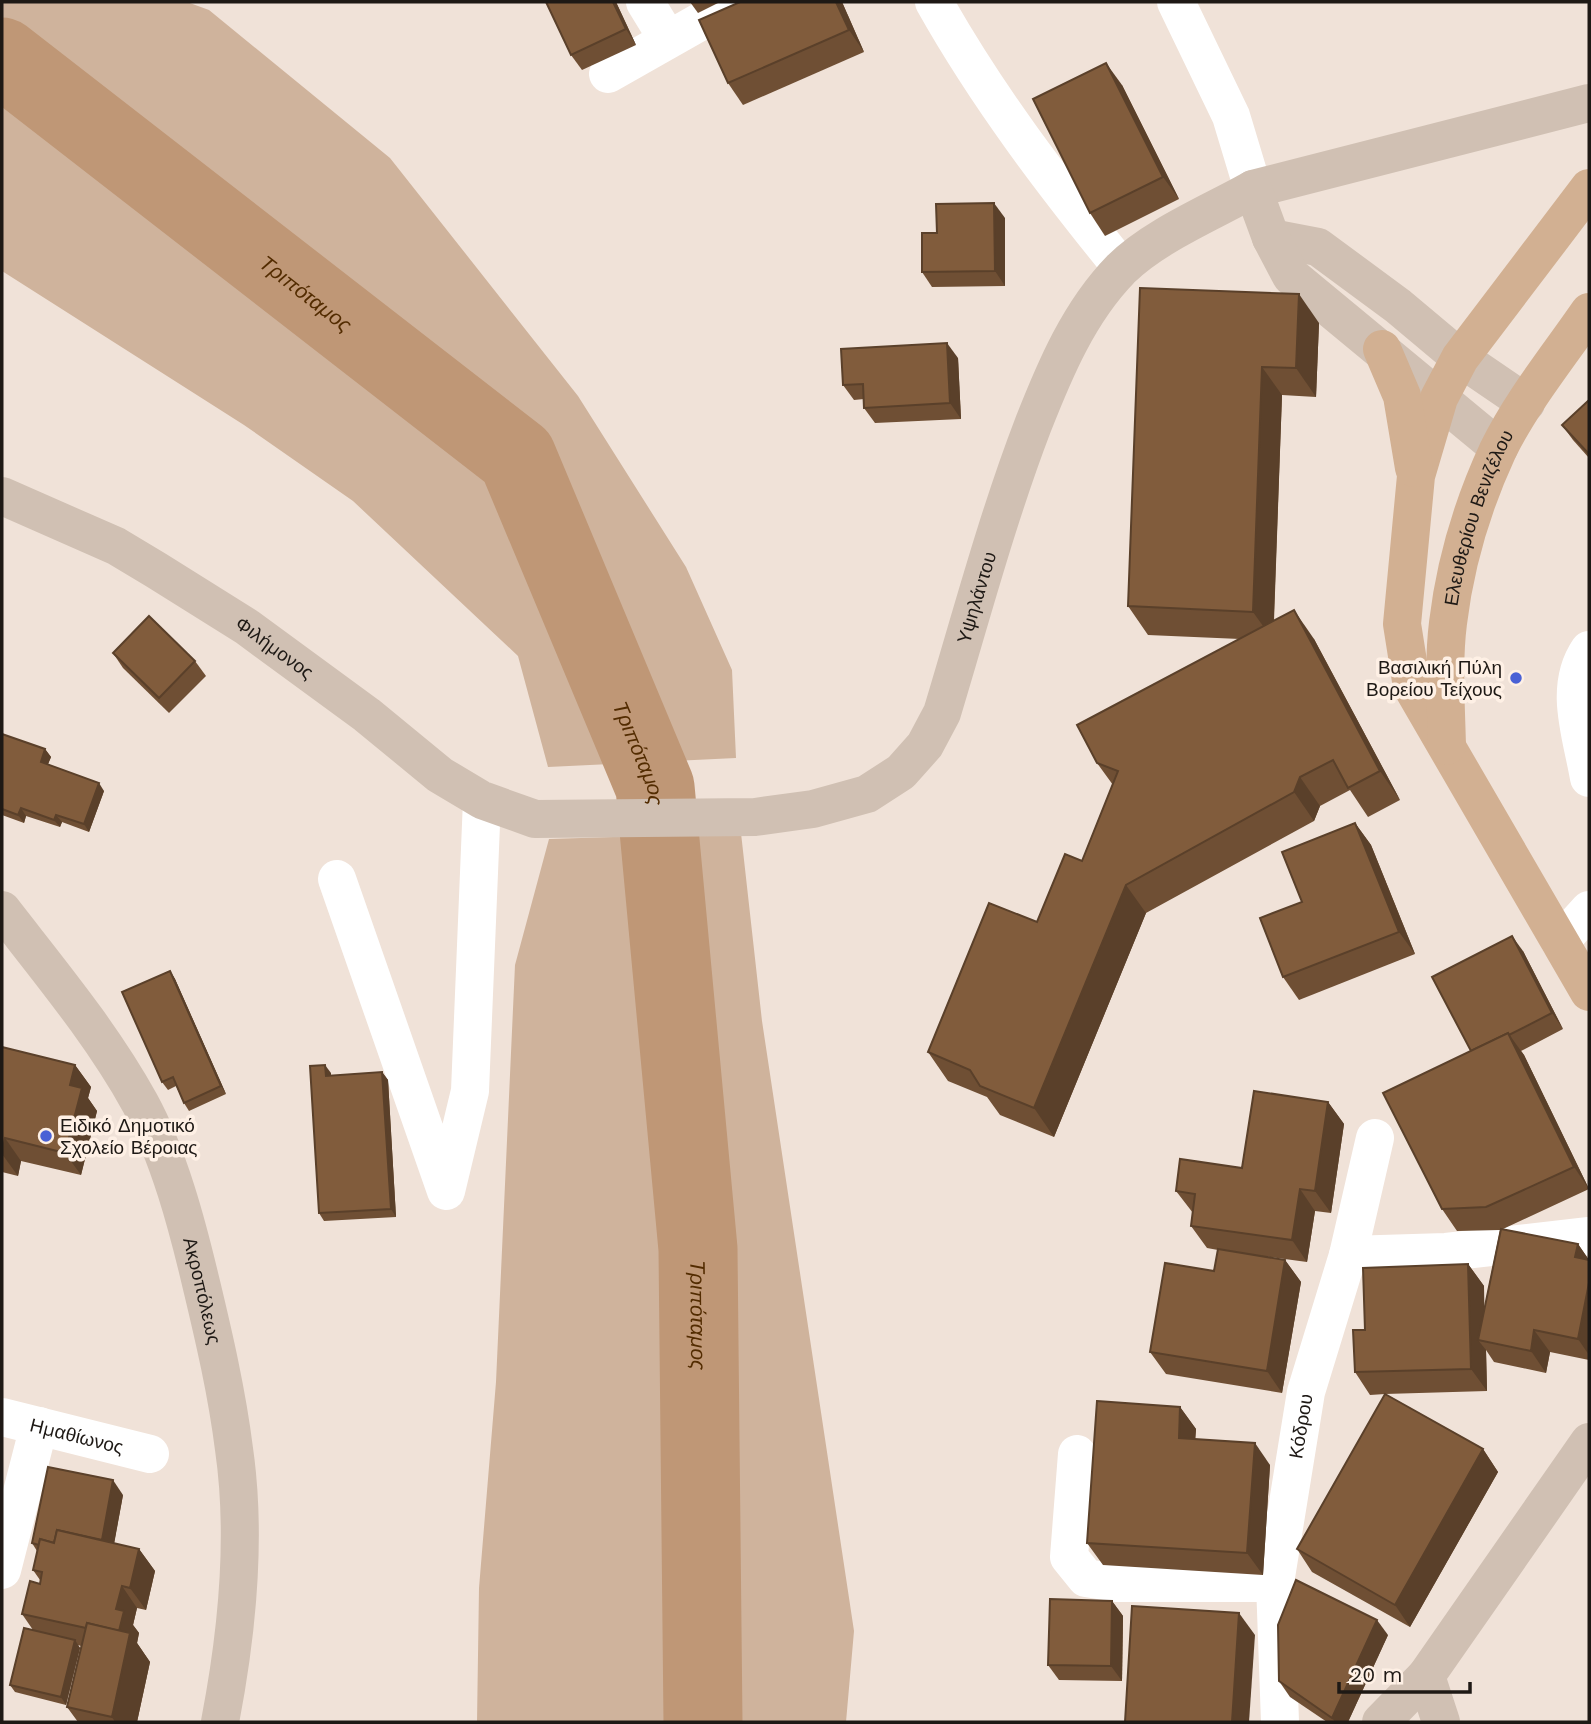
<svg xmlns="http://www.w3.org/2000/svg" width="1591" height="1724" font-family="'Work Sans',sans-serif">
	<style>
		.green { fill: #cfb39c }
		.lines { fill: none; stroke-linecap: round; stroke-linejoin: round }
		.river { stroke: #bf9776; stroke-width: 79 }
		.street { stroke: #fff; stroke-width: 38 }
		.secondary { stroke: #d0c0b3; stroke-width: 38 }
		.primary { stroke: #d2b092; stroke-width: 38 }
		.wall { fill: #6f4f34 }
		.shaded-wall { fill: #5a402a }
		.building { fill: #815c3c; stroke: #5a402a; stroke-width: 2 }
		.poi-dot { fill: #4a61d5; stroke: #fef0e5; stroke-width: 2.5 }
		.labels { text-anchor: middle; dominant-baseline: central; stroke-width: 7; stroke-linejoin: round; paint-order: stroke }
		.street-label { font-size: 19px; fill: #1e1915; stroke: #fef0e5 }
		.poi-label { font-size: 19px; fill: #1e1915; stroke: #fef0e5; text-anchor: end }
		.water-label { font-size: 21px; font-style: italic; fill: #532c01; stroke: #fef0e5 }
	</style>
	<rect width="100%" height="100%" fill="#f0e2d8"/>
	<g class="green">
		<polygon points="2,2 187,2 209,10 390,158 578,396 686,567 732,670 736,758 548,767 518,656 353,501 244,425 2,271"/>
		<polygon points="741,833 762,1021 854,1631 846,1722 477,1722 479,1588 496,1382 515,965 549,839"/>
	</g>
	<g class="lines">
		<path class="river" id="s1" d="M2,57l515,400 138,330 43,462 5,473"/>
		<g class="street">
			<polyline points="645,2 667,38"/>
			<path d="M934,2c54,96 119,181 188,266"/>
			<polyline points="1176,2 1231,116 1253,189"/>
			<polyline points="608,74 735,2"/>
			<path d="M1589,650c-26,38 -7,86 0,128"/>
			<polyline points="337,879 446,1191 470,1091 482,800"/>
			<polyline points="1560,942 1589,910"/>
			<polyline points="1348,1255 1446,1252 1589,1236"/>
			<path id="s2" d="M2,1417l148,37"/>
			<polyline points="1077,1454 1069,1557 1086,1578 1117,1583 1275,1583"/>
			<polyline points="2,1570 39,1426"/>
			<path id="s3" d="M1280,1722l-5,-139 31,-191 42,-137 27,-117"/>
		</g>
		<g class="secondary">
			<polyline points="1253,189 1589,103"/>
			<polyline points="1271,238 1318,247 1398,306 1460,358 1526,403"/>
			<path id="s4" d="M2,496l114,50 40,24 91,57 120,88 73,60 42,25 53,19 220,-2 58,-8 54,-15 34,-22 24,-27 17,-32c29,-96 55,-194 91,-288 22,-56 46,-113 88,-156 33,-33 91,-57 132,-80l18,49 20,38 208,172"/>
			<path id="s5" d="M2,910c48,62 100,124 138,193 29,53 47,121 61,180 13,54 26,110 33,166 13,90 3,185 -14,273"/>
			<polyline points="1426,1676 1441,1722"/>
			<polyline points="1381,1722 1426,1676 1589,1442"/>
		</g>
		<g class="primary">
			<polyline points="1589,188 1460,358 1439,398 1416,476 1402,624 1412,687 1589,992"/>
			<polyline points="1382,349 1402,396 1414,468"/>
			<path id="s6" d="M1447,746c-1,-41 -4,-83 1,-123 7,-59 25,-119 50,-173 24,-49 60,-93 91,-138"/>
		</g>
	</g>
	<g class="wall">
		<polygon points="546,2 616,2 636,45 582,70 571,55"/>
		<polygon points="690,2 720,2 698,13"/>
		<polygon points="740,2 842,2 864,52 743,105 728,83"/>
		<polygon points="1122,85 1179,199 1105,236 1090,213"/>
		<polygon points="1005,218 1005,286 932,287 922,272 937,233"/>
		<polygon points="1140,288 1319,323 1316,397 1282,395 1274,621 1314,639 1400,800 1368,817 1350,790 1320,806 1314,821 1146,913 1054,1137 1000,1115 987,1097 948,1081 928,1052 1037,922 1082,861 1113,785 1097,763 1240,639 1148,635 1128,606"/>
		<polygon points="958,358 961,419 875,423 864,408 864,399 854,400 843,385"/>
		<polygon points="1589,400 1589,458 1573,440 1562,425"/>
		<polygon points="113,653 195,661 206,676 169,713 123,668"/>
		<polygon points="2,734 45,749 51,757 48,764 104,791 89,832 62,822 60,827 26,816 24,823 2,815"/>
		<polygon points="1355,823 1371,845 1415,954 1299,1000 1283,977 1302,902"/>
		<polygon points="1523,951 1563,1029 1521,1051 1524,1055 1589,1189 1503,1229 1578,1244 1589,1260 1589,1360 1550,1352 1546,1373 1494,1362 1486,1350 1487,1391 1385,1394 1483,1449 1498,1472 1410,1627 1312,1572 1297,1549 1385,1394 1370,1395 1355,1372 1365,1330 1468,1264 1484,1286 1484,1310 1500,1230 1457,1231 1442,1209"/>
		<polygon points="170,971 175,979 226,1094 189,1111 184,1103 176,1086 168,1090 162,1082"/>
		<polygon points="2,1047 75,1065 91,1087 88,1098 97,1111 81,1175 21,1161 18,1176 2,1172"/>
		<polygon points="382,1072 388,1080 396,1217 324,1221 319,1213 331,1073 331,1076"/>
		<polygon points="1328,1102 1344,1124 1331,1213 1315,1211 1307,1262 1255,1255 1285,1260 1301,1282 1282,1393 1166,1374 1150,1352 1214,1271 1218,1250 1207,1248 1191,1226 1193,1213 1176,1191 1242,1168"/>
		<polygon points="1180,1407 1196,1429 1195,1439 1270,1465 1263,1575 1103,1565 1087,1543"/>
		<polygon points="123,1495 114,1543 139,1549 155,1571 146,1610 137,1608 133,1625 139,1633 137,1643 150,1662 137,1722 78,1722 67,1707 81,1646 78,1645 80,1648 66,1705 15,1692 10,1685 33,1630 22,1614 40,1584 40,1580 33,1570 37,1551 32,1543"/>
		<polygon points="1112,1601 1123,1616 1122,1681 1059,1680 1048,1665"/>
		<polygon points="1388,1635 1348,1722 1327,1722 1290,1697 1279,1681"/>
	</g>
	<g class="shaded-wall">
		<polygon points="613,2 616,2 636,45 626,29"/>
		<polygon points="836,2 842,2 864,52 849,30"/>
		<polygon points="1106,63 1122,85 1179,199 1163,177"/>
		<polygon points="994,203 1005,218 1005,286 995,271"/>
		<polygon points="1299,294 1319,323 1316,397 1296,368"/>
		<polygon points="947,343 958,358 961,419 950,403"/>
		<polygon points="1262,367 1282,395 1273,640 1253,612"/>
		<polygon points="1294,610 1314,639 1400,800 1380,771"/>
		<polygon points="45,749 51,757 46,769 41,762"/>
		<polygon points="1300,777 1320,806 1314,821 1294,792"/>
		<polygon points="99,783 104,791 89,832 84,824"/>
		<polygon points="21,808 26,816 24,823 18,815"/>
		<polygon points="56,815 62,822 60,827 54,820"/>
		<polygon points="1355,823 1371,845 1415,954 1399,932"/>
		<polygon points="1126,885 1146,913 1054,1137 1034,1108"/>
		<polygon points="1512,936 1523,951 1563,1029 1552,1013"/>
		<polygon points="170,971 175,979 226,1094 221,1086"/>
		<polygon points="1508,1033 1524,1055 1589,1189 1574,1167"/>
		<polygon points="75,1065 91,1087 88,1098 97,1111 81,1175 65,1153 70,1085"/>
		<polygon points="325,1065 331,1073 331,1084 326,1076"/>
		<polygon points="382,1072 388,1080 396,1217 391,1209"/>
		<polygon points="1328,1102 1344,1124 1331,1213 1315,1191"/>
		<polygon points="5,1138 21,1161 18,1176 2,1154"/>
		<polygon points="1300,1189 1315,1211 1307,1262 1292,1240"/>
		<polygon points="1578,1244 1589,1260 1575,1257"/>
		<polygon points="1285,1260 1301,1282 1282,1393 1267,1371"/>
		<polygon points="1468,1264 1484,1286 1485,1341 1478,1340 1486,1350 1487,1391 1471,1369"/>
		<polygon points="1589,1283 1589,1355 1578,1339"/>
		<polygon points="1534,1330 1550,1352 1546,1373 1531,1351"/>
		<polygon points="1180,1407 1196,1429 1194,1460 1179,1438"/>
		<polygon points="1255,1443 1270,1465 1263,1575 1247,1553"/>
		<polygon points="1483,1449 1498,1472 1410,1627 1395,1605"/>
		<polygon points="113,1480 123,1495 111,1561 100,1546"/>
		<polygon points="139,1549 155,1571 146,1610 130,1588"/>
		<polygon points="122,1586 137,1608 133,1625 139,1633 137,1643 150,1662 137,1722 115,1722 112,1717 118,1635 116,1609"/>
		<polygon points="1112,1601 1123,1616 1122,1681 1111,1666"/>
		<polygon points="1239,1613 1255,1635 1249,1722 1232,1722"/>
		<polygon points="1377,1620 1388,1635 1348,1722 1335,1722 1332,1718"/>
		<polygon points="75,1640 80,1648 66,1705 61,1697"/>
	</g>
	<g class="building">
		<polygon points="546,2 613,2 626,29 571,55"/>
		<polygon points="740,2 836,2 849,30 728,83 699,20"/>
		<polygon points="1106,63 1163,177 1090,213 1033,99"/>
		<polygon points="994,203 995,271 922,272 922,233 937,233 936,204"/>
		<polygon points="1140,288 1299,294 1296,368 1262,367 1253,612 1128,606"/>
		<polygon points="947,343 950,403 864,408 863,384 843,385 841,349"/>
		<polygon points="1589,400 1589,454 1562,425"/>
		<polygon points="1294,610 1380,771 1348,788 1333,760 1300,777 1294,792 1126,885 1034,1108 980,1086 970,1070 928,1052 989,903 1037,922 1065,854 1082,861 1118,771 1097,763 1077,725"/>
		<polygon points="149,616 195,661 159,698 113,653"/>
		<polygon points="2,734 45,749 41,762 99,783 84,824 56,815 54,820 21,808 18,815 2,809"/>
		<polygon points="1355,823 1399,932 1283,977 1260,918 1302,902 1282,852"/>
		<polygon points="1512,936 1552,1013 1509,1035 1508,1033 1471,1051 1432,977"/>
		<polygon points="170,971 221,1086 184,1103 173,1077 162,1082 122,992"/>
		<polygon points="1508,1033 1574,1167 1486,1207 1442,1209 1383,1093"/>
		<polygon points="2,1047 75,1065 70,1085 82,1088 65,1153 5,1138 2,1154"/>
		<polygon points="325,1065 326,1076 382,1072 391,1209 319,1213 310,1066"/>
		<polygon points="1254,1091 1328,1102 1315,1191 1300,1189 1292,1240 1191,1226 1195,1194 1176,1191 1180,1159 1242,1168"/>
		<polygon points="1501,1229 1578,1244 1575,1257 1589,1260 1589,1283 1578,1339 1534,1330 1531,1351 1478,1340"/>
		<polygon points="1218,1249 1285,1260 1267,1371 1150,1352 1165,1263 1214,1271"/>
		<polygon points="1468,1264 1471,1369 1355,1372 1353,1330 1365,1330 1363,1268"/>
		<polygon points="1385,1394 1483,1449 1395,1605 1297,1549"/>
		<polygon points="1097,1401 1180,1407 1179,1438 1255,1443 1247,1553 1087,1543"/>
		<polygon points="48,1467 113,1480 102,1540 57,1530 54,1543 40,1539 39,1545 32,1543"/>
		<polygon points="57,1530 139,1549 130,1588 122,1586 116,1609 124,1611 119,1631 87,1623 86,1628 22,1614 30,1581 40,1584 42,1572 33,1570 40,1539 54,1543"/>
		<polygon points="1296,1580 1377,1620 1332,1718 1279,1681 1278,1625"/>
		<polygon points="1050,1599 1112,1601 1111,1666 1048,1665"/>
		<polygon points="1132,1606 1239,1613 1232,1722 1125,1722"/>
		<polygon points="87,1623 130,1633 112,1717 67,1707"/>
		<polygon points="24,1628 75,1640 61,1697 10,1685"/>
	</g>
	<g class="poi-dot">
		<circle cx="1516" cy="678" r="7"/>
		<circle cx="46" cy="1136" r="7"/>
	</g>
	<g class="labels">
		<g class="street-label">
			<text stroke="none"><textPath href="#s6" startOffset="233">Ελευθερίου Βενιζέλου</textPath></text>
			<text stroke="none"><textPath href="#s4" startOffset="1195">Υψηλάντου</textPath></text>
			<text stroke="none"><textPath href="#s4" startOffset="313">Φιλήμονος</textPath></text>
			<text stroke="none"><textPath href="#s5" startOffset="436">Ακροπόλεως</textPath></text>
			<text stroke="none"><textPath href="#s3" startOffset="298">Κόδρου</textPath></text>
			<text stroke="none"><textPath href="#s2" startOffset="77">Ημαθίωνος</textPath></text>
		</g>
		<g class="poi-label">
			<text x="1502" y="667">Βασιλική Πύλη<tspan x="1502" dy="22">Βορείου Τείχους</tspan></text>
			<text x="60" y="1125" text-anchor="start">Ειδικό Δημοτικό<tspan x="60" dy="22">Σχολείο Βέροιας</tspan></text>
		</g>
		<g class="water-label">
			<text stroke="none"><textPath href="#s1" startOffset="385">Τριπόταμος</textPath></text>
			<text stroke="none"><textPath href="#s1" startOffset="973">Τριπόταμος</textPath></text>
			<text stroke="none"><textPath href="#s1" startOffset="1540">Τριπόταμος</textPath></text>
		</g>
	</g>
	<rect width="1591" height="1724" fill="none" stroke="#1e1915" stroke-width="7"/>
	<path d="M1339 1682v10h131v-10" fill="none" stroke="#1e1915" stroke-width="3.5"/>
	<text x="1350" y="1682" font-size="21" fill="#1e1915" stroke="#fef0e5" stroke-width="5" paint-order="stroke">20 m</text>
</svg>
